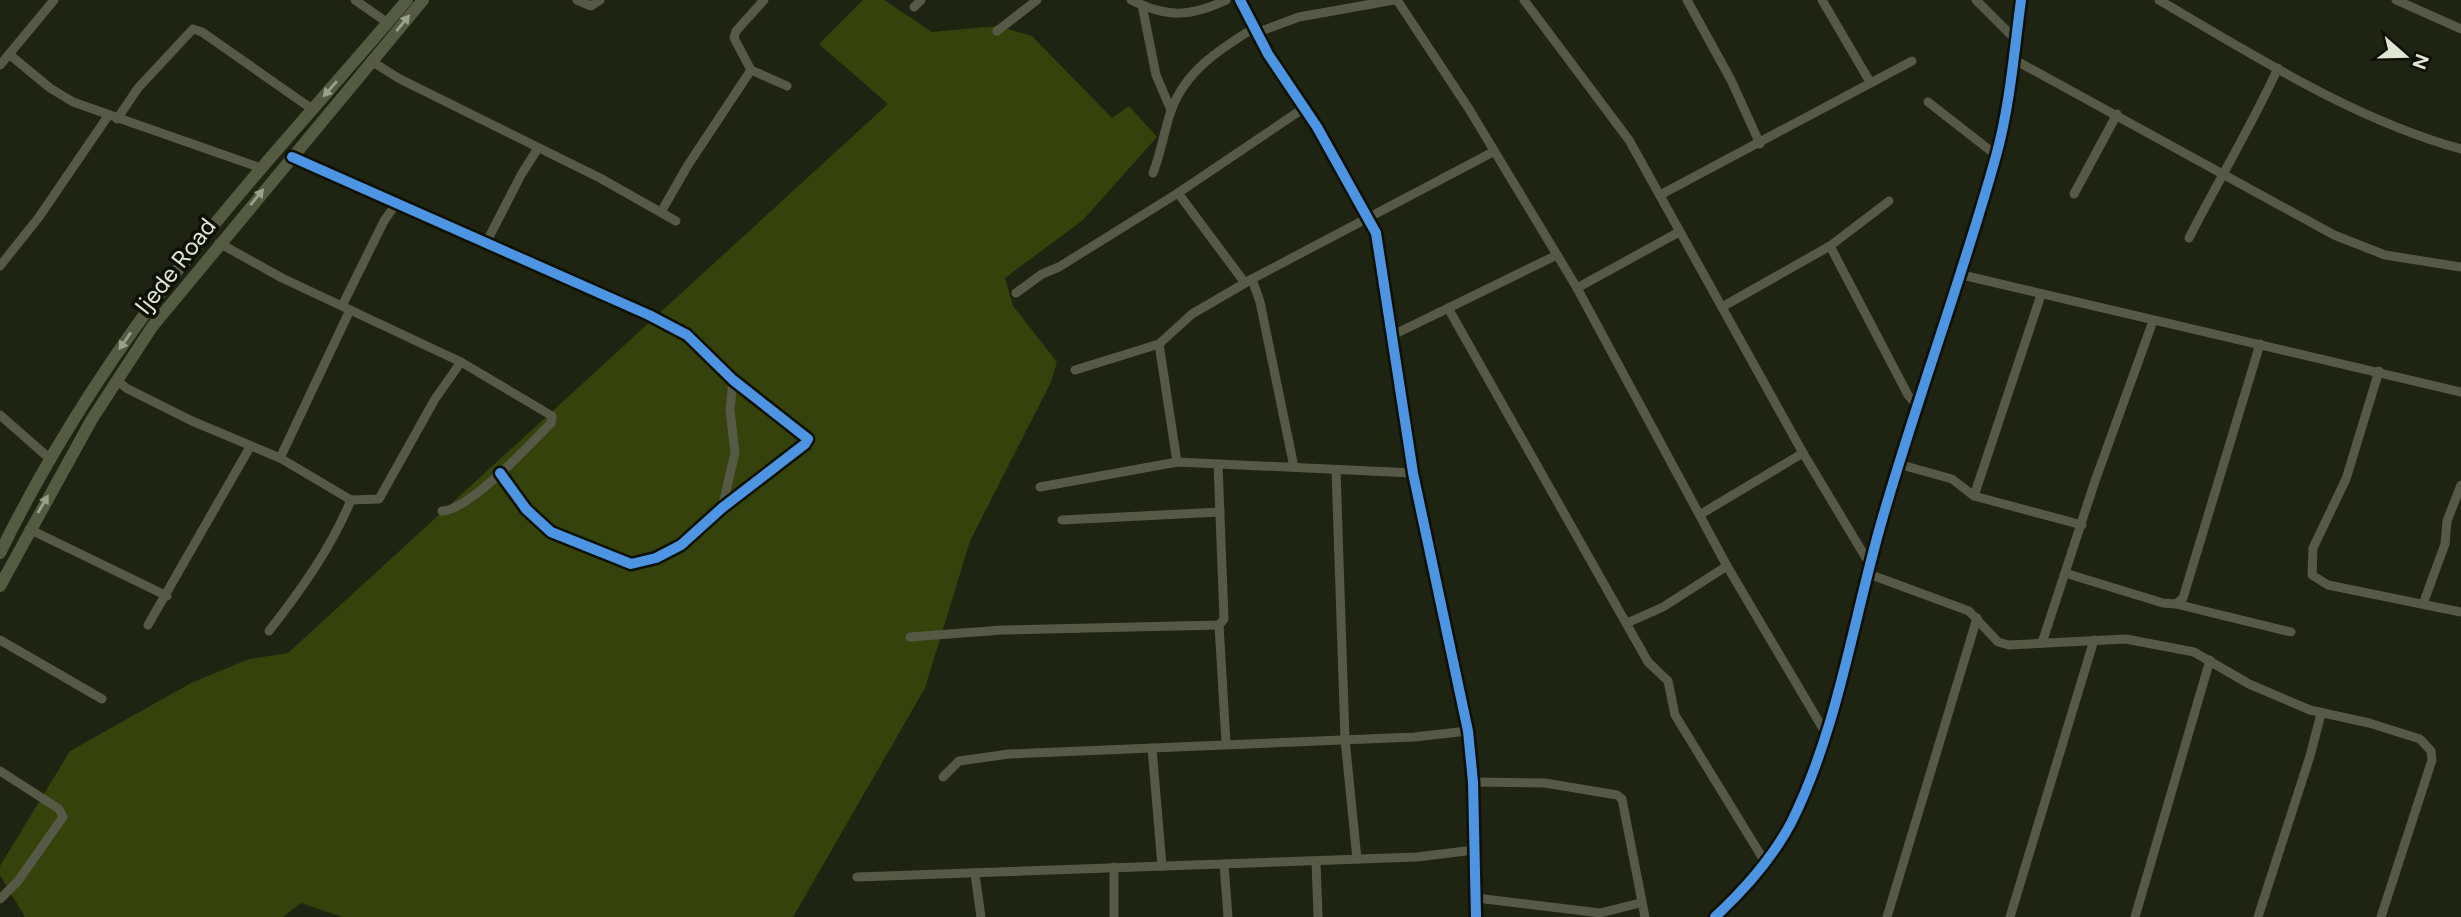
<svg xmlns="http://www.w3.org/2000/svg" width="2461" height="917" font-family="Figtree,sans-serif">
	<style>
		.green { fill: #36420c }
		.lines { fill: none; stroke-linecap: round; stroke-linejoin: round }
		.minor { stroke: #555946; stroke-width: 9 }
		.secondary { stroke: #555b43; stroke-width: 12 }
		.cycleway-casing { stroke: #0d1005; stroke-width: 15 }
		.cycleway { stroke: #4d94e3; stroke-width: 10 }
		.oneway { fill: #9aa08c }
		.labels { text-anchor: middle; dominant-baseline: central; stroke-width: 7; stroke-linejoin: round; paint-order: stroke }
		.street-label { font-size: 24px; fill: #e0e5d4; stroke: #0d1005 }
	</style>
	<rect width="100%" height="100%" fill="#1e2312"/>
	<polygon class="green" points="863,0 884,0 932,32 997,26 1032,36 1112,118 1129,106 1157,137 1083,220 1005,278 1013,306 1057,362 1051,382 970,541 925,688 793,917 342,917 301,903 283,917 25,917 0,875 0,866 70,751 191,683 249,659 288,653 888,104 819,44"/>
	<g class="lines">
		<g class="minor">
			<polyline points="355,0 388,23"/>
			<polyline points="577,0 591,6 600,0"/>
			<polyline points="764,0 736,31 734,38 751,70 787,86"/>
			<path d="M1131,0c36,18 60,17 95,0"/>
			<polyline points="1240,0 1268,54 1317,127 1376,233 1413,473 1468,731 1473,782 1476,917"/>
			<polyline points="1397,0 1469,109 1577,288 1727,566 1825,732"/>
			<polyline points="1524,0 1629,140 1803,453 1869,563"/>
			<polyline points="1687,0 1731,80 1760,144"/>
			<polyline points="1822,0 1870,82"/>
			<polyline points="1976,0 2016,40"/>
			<path d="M2159,0c96,56 194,119 302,149"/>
			<polyline points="2396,0 2461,29"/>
			<polyline points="1142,5 1156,75 1171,110"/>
			<polyline points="914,7 921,0"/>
			<polyline points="997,31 1037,0"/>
			<polyline points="1256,33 1299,17 1394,0"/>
			<polyline points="10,55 50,88 73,102 261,168"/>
			<polyline points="2013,59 2334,235 2385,255 2461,267"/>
			<polyline points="371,61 400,79 600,178 676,221"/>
			<polyline points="0,65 54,0"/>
			<polyline points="1928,102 1996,155"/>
			<polyline points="117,119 138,88 193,29 202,32 312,109"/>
			<polyline points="292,157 649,315 687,335 733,380 808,439 805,444 722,508 681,545 656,558 631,564 551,532 526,509 500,473"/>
			<path d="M1153,173c8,-20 11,-42 18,-62 14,-40 49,-62 83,-83"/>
			<polyline points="1178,193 1245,283"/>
			<polyline points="2074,194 2117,114"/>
			<polyline points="1660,195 1912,61"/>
			<polyline points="661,212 688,165 751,70"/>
			<path d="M2189,238c29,-57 62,-111 89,-170"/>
			<path d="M219,243l63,35 179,84 91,54 -1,7c-21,21 -81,87 -109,88"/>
			<polyline points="486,243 521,175 538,148"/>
			<polyline points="1830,246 1908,395 1916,404"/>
			<polyline points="0,266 39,217 108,116"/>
			<polyline points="1958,274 2461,392"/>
			<polyline points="1252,279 1260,302 1294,467"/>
			<polyline points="1577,288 1679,232"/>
			<polyline points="1016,293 1042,274 1059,267 1178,193 1304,108"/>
			<polyline points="342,306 384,221 396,204"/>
			<polyline points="1722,307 1830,246 1889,201"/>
			<polyline points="1448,308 1648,662 1668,681 1675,715 1765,862"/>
			<polyline points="1393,335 1557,255"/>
			<polyline points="1159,344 1177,462"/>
			<polyline points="1075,370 1159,344 1192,314 1252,279 1493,152"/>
			<polyline points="2379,371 2346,479 2313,548 2312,575 2328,585 2461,612"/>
			<polyline points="117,380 126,388 192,421 280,458 351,500 379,499 435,399 461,362"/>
			<polyline points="0,415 49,458"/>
			<polyline points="280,458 350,310"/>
			<polyline points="1898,464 1952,479 1974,496 2082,525"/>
			<polyline points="1336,470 1345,739 1357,859"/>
			<polyline points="1040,487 1177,462 1413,473"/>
			<polyline points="1974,496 2041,295"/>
			<polyline points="722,508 735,453 730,410 733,380"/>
			<polyline points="1701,514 1803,453"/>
			<polyline points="1062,520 1220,512"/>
			<polyline points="29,529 167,596"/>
			<polyline points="1866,573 1969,611 1998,642 2009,645 2126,639 2194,652 2249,684 2310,710 2369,723 2420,739 2431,751 2432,760 2381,917"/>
			<polyline points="2065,573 2163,603 2176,604 2183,598 2260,344"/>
			<polyline points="2176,604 2291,632"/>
			<polyline points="2423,604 2445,544 2447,521 2461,485"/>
			<polyline points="1627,623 1663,607 1727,566"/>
			<polyline points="148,625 250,447"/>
			<polyline points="1219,625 1226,743"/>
			<path d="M269,631c32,-41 62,-83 82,-131"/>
			<polyline points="910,637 1002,630 1219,625 1224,619 1218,464"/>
			<polyline points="0,640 102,699"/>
			<polyline points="2042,643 2095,481 2153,321"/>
			<polyline points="1152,748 1162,866"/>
			<polyline points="0,771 59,809 63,817 18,881 0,899"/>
			<polyline points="943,777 959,761 1009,754 1414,737 1468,731"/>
			<polyline points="1473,782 1545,783 1617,795 1622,799 1645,917"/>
			<polyline points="1316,861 1318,917"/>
			<polyline points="1224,864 1228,917"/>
			<polyline points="1114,867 1114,917"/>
			<polyline points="975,874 981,917"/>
			<polyline points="857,877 1417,857 1474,850"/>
			<polyline points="1476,898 1600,913 1640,903"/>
			<path d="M1715,917c29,-27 57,-58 76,-94 47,-94 62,-203 91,-303 35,-122 80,-241 114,-364 14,-50 18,-104 25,-156"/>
			<polyline points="1887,917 1977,618"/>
			<polyline points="2010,917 2094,640"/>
			<polyline points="2135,917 2210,660"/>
			<polyline points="2258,917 2310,756 2321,714"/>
		</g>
		<g class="secondary">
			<path d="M0,553c49,-100 109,-194 177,-282 73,-94 154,-181 230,-271"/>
			<polyline points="0,586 92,419 152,327 423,0"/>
		</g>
		<defs>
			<g id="cycleway">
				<polyline points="1240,0 1268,54 1317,127 1376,233 1413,473 1468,731 1473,782 1476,917"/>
				<polyline points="292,157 649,315 687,335 733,380 808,439 805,444 722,508 681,545 656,558 631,564 551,532 526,509 500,473"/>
				<path d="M1715,917c29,-27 57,-58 76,-94 47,-94 62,-203 91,-303 35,-122 80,-241 114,-364 14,-50 18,-104 25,-156"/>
			</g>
		</defs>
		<use href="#cycleway" class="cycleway-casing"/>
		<use href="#cycleway" class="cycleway"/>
	</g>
	<defs><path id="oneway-solid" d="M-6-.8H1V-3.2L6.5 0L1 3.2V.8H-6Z" transform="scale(1.75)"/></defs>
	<g class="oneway">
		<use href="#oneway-solid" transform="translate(403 23) rotate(-51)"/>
		<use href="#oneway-solid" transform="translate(330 89) rotate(131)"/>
		<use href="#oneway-solid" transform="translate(257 197) rotate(-51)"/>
		<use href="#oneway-solid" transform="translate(125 341) rotate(125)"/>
		<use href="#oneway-solid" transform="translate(43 504) rotate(-60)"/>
	</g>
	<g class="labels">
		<g class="street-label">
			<text transform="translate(175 266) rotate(-52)">Ijede Road</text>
		</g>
	</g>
	<g transform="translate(2405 56) rotate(110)" stroke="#0d1005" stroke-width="5" paint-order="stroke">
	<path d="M0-5L12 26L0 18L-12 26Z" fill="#e0e5d4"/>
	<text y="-10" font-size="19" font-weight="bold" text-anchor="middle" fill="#e0e5d4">N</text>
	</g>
</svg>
